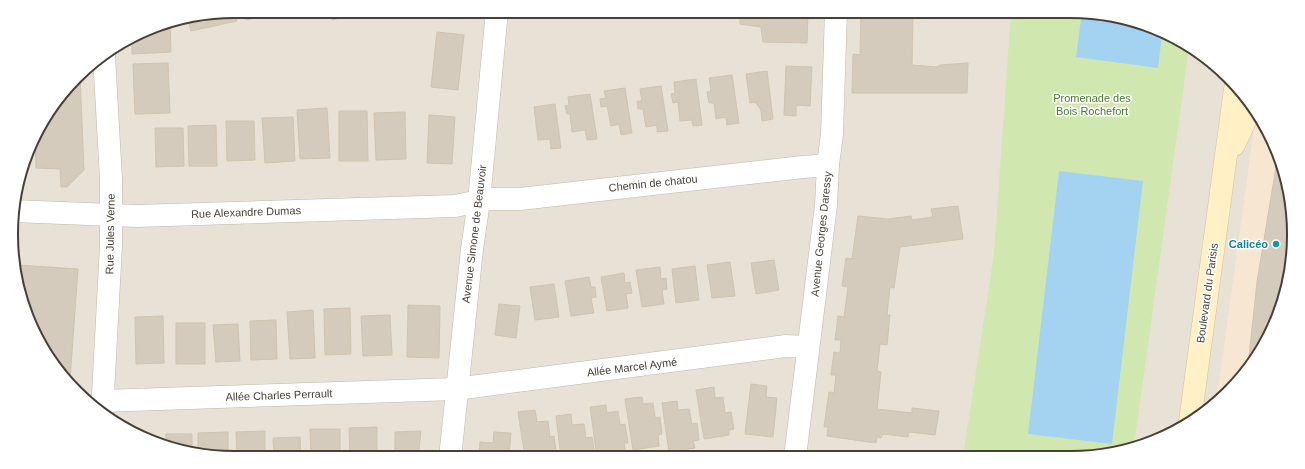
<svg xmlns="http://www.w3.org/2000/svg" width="1305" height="469" font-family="Arial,sans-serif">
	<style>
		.residential { fill: #e8e1d5 }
		.commercial { fill: #f6e6d2 }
		.green { fill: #d0e8b0 }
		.water { fill: #a3d3f0 }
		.building { fill: #d5cbbc; stroke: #d0c3b0 }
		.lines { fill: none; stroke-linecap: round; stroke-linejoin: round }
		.street-casing { stroke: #bfb7aa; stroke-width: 23 }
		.secondary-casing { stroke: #d4c297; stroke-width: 23 }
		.street { stroke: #fff; stroke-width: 22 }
		.secondary { stroke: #fff0c6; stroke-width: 22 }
		.culture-dot { fill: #0f9aa8; stroke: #fff; stroke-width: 1.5 }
		.labels { text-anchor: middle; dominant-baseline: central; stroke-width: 3; stroke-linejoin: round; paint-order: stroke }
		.park-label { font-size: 11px; fill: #497929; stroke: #fff }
		.street-label { font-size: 11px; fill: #474036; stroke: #fff }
		.culture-label { font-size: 11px; font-weight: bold; fill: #0d838f; stroke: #fff; text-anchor: end }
		.rim { fill: none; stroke: #474036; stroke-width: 2 }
	</style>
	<rect width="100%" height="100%" fill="#f4f0e7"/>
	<polygon class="residential" points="235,11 1070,11 1128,19 1206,57 1264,123 1292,205 1286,292 1264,346 1218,402 1169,435 1100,456 235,458 177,450 110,420 49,359 19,292 13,206 34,135 87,67 149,28"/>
	<polygon class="commercial" points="1256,113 1264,123 1292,205 1286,292 1264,346 1216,404"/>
	<polygon class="green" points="1011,11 1070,11 1128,19 1189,48 1134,446 1100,456 933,456 964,450 994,254"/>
	<g class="water">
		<polygon points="1082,12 1128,19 1162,35 1158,68 1076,57"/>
		<polygon points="1059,171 1143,181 1112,444 1028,434"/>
	</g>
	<g class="building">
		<polygon points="234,11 237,21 191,31 188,20"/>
		<polygon points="244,11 287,11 246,20"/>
		<polygon points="331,11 368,11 332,20"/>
		<polygon points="740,11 808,11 807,43 763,42 761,27 740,24"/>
		<polygon points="861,11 913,11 912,65 937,67 940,65 968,63 967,93 852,93 853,54 860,55"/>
		<polygon points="170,24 171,52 132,54 132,39 149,28"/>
		<polygon points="437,32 464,35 458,90 431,87"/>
		<polygon points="168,63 170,113 135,114 133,64"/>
		<polygon points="786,66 812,67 810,106 796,105 796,116 784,115"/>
		<polygon points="767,71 773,119 762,121 761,110 755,102 750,103 746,74"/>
		<polygon points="732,75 739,123 727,125 726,117 716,119 714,103 709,103 707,92 711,91 709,78"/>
		<polygon points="80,76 84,170 67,187 61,187 60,169 36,168 35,139 36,139 36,133"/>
		<polygon points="696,79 702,125 693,126 692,120 680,121 678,102 673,103 671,94 675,93 674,82"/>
		<polygon points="661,86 668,131 657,132 657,125 646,127 643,109 638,109 637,101 642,101 640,89"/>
		<polygon points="625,88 632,133 621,135 619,124 611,126 607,106 601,107 600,99 606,98 604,91"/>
		<polygon points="590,94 597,139 587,140 585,130 572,132 570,114 567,114 565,106 569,105 568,97"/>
		<polygon points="555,104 561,148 551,149 550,139 538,140 534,107"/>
		<polygon points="327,108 330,158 300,159 297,110"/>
		<polygon points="339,111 367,111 368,161 339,161"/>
		<polygon points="405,112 406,159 376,160 374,113"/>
		<polygon points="429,115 455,117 452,164 427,163"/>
		<polygon points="293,117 295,161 265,163 262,118"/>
		<polygon points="226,121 254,121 255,160 227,161"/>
		<polygon points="216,125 217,166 189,166 188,126"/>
		<polygon points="155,128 183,128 184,166 156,167"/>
		<polygon points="1278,163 1292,205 1286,292 1264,346 1248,366 1257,282 1276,167"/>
		<polygon points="958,206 963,239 900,247 894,288 890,287 887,315 890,315 887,345 880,344 877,371 881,372 877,409 912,413 912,408 939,411 935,435 909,432 908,437 883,434 881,438 877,437 876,443 827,436 828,427 824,427 829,392 834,393 836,375 831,375 834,352 840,353 841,340 835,340 838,316 844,317 848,287 842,286 846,258 852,259 858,216 888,219 911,216 912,220 933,217 931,209"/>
		<polygon points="774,260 779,290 756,294 751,263"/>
		<polygon points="730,262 735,296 712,298 707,265"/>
		<polygon points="17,265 78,269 70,380 49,359 19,292"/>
		<polygon points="695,266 699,300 676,303 672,269"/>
		<polygon points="660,267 661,279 666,278 667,289 662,290 664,304 642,307 636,270"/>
		<polygon points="624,273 625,283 630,282 632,293 626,294 628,308 607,311 601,277"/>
		<polygon points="589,277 591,287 595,287 596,297 591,298 594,313 571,316 565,281"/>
		<polygon points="554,284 559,317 535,320 530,287"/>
		<polygon points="499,304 520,306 516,338 495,335"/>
		<polygon points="408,305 440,306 439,358 407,357"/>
		<polygon points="350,308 351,354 325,355 324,309"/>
		<polygon points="313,310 315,358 290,359 287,312"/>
		<polygon points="390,315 392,355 363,356 361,316"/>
		<polygon points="163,316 164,363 136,364 135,317"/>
		<polygon points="276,320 277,359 251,360 250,321"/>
		<rect x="176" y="323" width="29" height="41"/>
		<polygon points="238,324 240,361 216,362 213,325"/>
		<polygon points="751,384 767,386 766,397 777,398 773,437 745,434"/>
		<polygon points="714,387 715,398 723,397 725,413 731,412 734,429 729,430 729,435 704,439 696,390"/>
		<polygon points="642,397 643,404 653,403 655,418 660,417 662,434 658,435 659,446 633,450 625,399"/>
		<polygon points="677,401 678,410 689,409 692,424 697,423 699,440 693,441 695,448 669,452 662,403"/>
		<polygon points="606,405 607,413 618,411 620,425 625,424 628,443 624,443 626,456 597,457 590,407"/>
		<polygon points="535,410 537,422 548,421 550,437 554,436 556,451 552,452 553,457 525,457 518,412"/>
		<polygon points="571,414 572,425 584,424 586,438 592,437 595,455 590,456 590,457 561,457 556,416"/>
		<polygon points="377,427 377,458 350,458 349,428"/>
		<polygon points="310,429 340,429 340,458 311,458"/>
		<polygon points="265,431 265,458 237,458 236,432"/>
		<polygon points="421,431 418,458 395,458 395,432"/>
		<polygon points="228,432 228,457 198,453 198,433"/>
		<polygon points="494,432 511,433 509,457 479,457 480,442 493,443"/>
		<polygon points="166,434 192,434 192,452 177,450 166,445"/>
		<polygon points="300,437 301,458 274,458 273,438"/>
	</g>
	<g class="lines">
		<defs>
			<g id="street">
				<polyline points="13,211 137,216 455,206 489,199 520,199 803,167 828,165"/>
				<polyline points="102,401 456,389 786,346 808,347"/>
				<polyline points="102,412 111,246 111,179 104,56"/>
				<polyline points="795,457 826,205 828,165 832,134 836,11"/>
				<polyline points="450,458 472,249 479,201 497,11"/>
			</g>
			<g id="secondary">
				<polyline points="1234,145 1251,108"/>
				<polyline points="1190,421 1235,89"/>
			</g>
		</defs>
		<use href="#street" class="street-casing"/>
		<use href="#secondary" class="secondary-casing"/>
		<use href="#street" class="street"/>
		<use href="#secondary" class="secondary"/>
	</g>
	<circle class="culture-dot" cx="1276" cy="244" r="4"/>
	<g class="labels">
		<g class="park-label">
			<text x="1092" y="98">Promenade des<tspan x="1092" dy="13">Bois Rochefort</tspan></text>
		</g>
		<g class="street-label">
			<text transform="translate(653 183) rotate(-6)">Chemin de chatou</text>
			<text transform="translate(246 212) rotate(-2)">Rue Alexandre Dumas</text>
			<text transform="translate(110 234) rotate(-89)">Rue Jules Verne</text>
			<text transform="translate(474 234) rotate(-83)">Avenue Simone de Beauvoir</text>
			<text transform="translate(821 234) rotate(-84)">Avenue Georges Daressy</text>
			<text transform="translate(1207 293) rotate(-82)">Boulevard du Parisis</text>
			<text transform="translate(632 367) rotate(-7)">Allée Marcel Aymé</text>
			<text transform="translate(279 395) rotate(-2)">Allée Charles Perrault</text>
		</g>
		<g class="culture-label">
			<text x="1268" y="244">Calicéo</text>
		</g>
	</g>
	<path d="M0 0H1305V469H0ZM234 18H1071A216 216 0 0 1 1287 234V235A216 216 0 0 1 1071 451H234A216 216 0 0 1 18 235V234A216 216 0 0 1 234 18Z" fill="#fff" fill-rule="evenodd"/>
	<path class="rim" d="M234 18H1071A216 216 0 0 1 1287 234V235A216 216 0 0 1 1071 451H234A216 216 0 0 1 18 235V234A216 216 0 0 1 234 18Z"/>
</svg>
